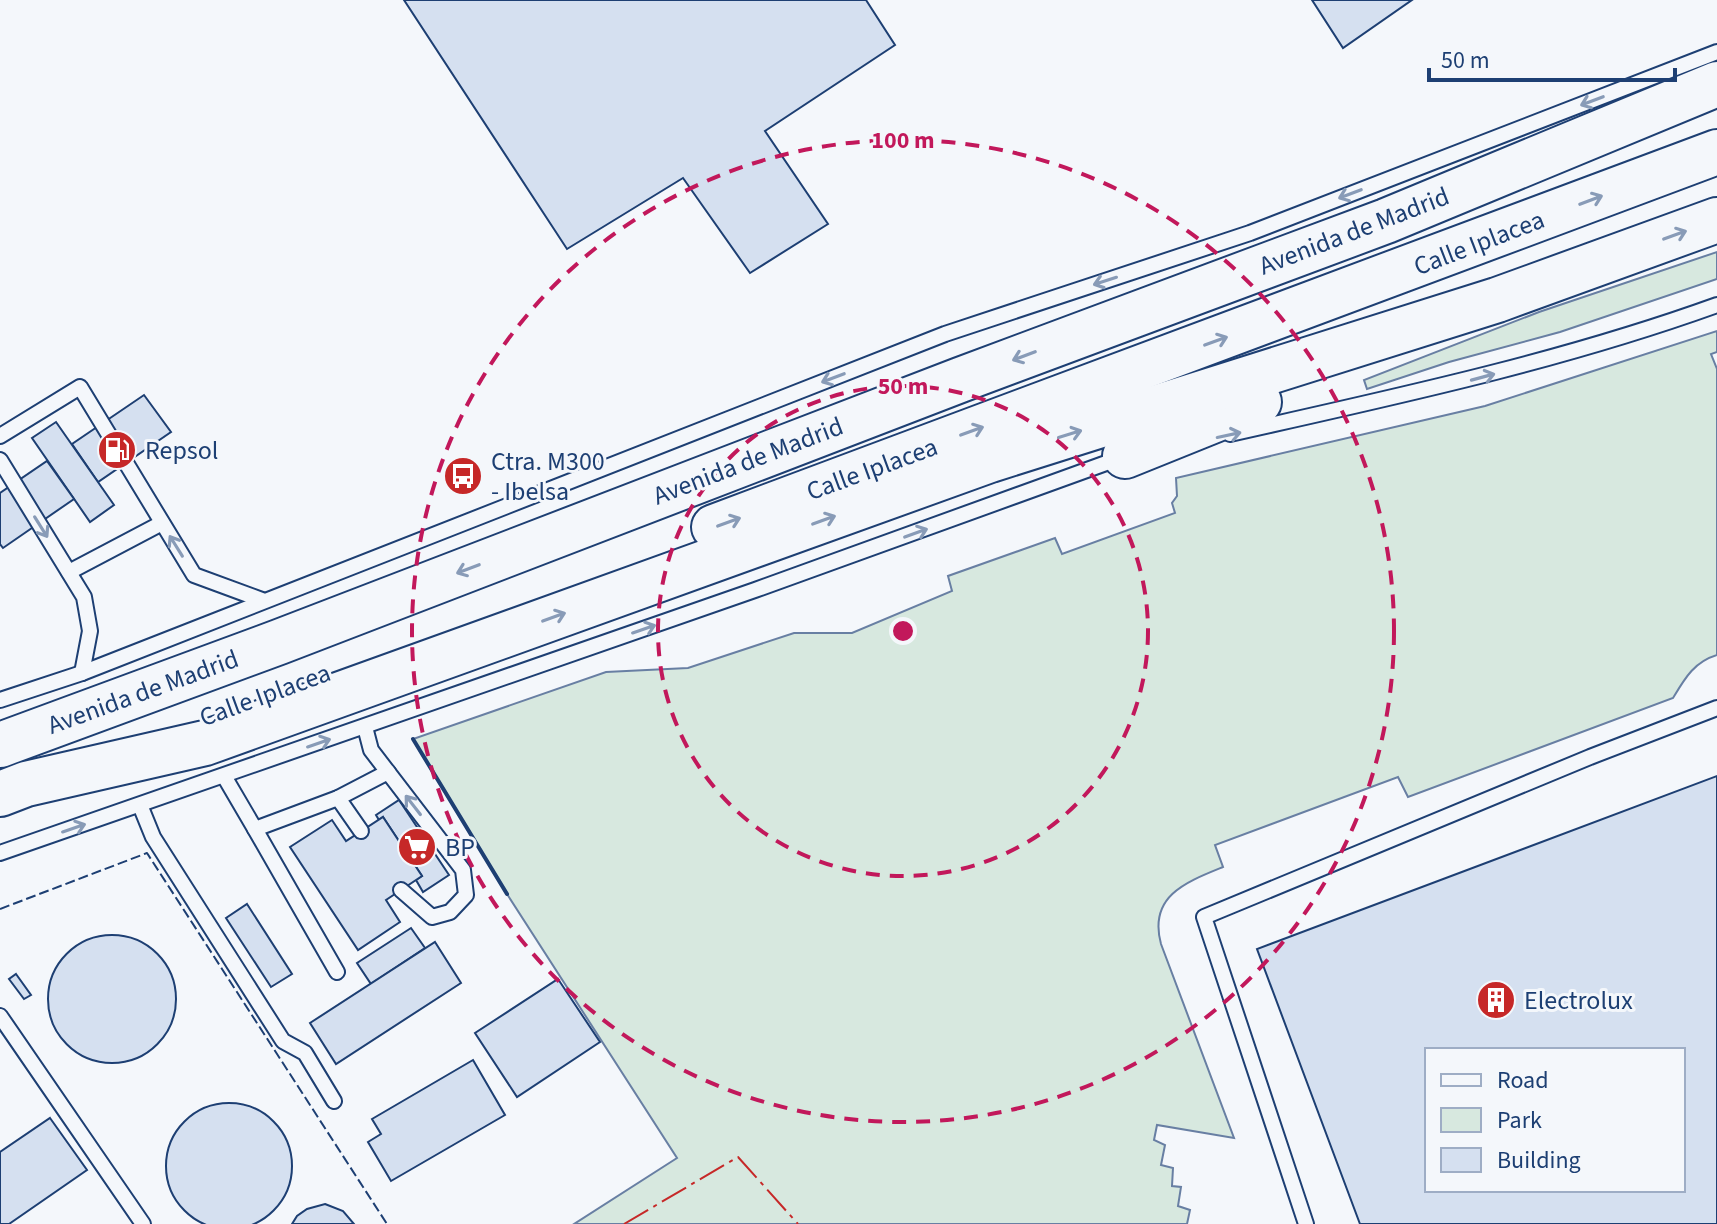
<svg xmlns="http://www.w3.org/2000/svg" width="1717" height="1224" font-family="'Source Sans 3',sans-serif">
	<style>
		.green { fill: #d7e8df; stroke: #687fa3; stroke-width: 2 }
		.building { fill: #d5e0f0; stroke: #1d3f73; stroke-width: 2; fill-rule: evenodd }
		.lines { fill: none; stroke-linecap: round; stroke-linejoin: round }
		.lane-casing { stroke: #1d3f73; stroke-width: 18 }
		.primary-casing { stroke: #1d3f73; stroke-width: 48 }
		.lane { stroke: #f4f7fb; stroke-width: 14 }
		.primary { stroke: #f4f7fb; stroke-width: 44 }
		.fence { stroke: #1d3f73; stroke-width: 2; stroke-dasharray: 10 4; stroke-linecap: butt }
		.wall { stroke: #1d3f73; stroke-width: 4 }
		.power { stroke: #c62828; stroke-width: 2; stroke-dasharray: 28 6 4 6; stroke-linecap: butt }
		.oneway { stroke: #889bb7 }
		.ring { fill: none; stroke: #c2185b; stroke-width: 4; stroke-dasharray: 14 10 }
		.labels { text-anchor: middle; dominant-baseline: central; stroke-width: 6; stroke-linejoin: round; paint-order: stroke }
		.street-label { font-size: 26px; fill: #1d3f73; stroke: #f4f7fb }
		.poi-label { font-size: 26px; fill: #1d3f73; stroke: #f4f7fb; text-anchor: start }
		.centre { fill: #c2185b; stroke: #f4f7fb; stroke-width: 4 }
		.ring-label { font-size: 24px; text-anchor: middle; font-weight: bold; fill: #c2185b; stroke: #f4f7fb; stroke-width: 6; stroke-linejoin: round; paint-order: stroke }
	</style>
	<rect width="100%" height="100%" fill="#f4f7fb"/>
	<g class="green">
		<polygon points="1717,252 1717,279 1560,332 1449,362 1367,389 1364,380 1539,312"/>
		<path d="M1717,331v21l-6,2 6,15v286c-23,7 -32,23 -44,43l-265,99 -10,-20 -183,68 8,22c-37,15 -75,29 -62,77l73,194 -77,-13 -3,15 11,5 -4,20 12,3 -1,18 9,1 -3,19 12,4 -3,14h-613l103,-66 -170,-264 -94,-155 193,-67 82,-4 106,-35h58l100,-42 -4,-15 107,-38 7,16 113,-41 -3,-10 5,-7 -1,-18 309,-72z"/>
	</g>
	<g class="building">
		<polygon points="404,0 866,0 895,45 765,131 828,224 750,273 683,178 567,249"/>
		<polygon points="1312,0 1412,0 1343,48"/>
		<polygon points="144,395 171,432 98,482 72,444"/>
		<polygon points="56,422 114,505 90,522 32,438"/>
		<polygon points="47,461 74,499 3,548 0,544 0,493"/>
		<path d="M1717,776v448h-357l-103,-275zM1427,1050h256v140h-256z"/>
		<polygon points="399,800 449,875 423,892 416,880 422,876 383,817 379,820 376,815"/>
		<polygon points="383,817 422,876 386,900 400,922 358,950 290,847 332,820 346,841"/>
		<polygon points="247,904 292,974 271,987 226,918"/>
		<polygon points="411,928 425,948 371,984 357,963"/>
		<circle cx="112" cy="999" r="64"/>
		<polygon points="435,942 461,983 336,1064 310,1023"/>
		<polygon points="16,974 31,995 24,999 9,979"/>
		<polygon points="558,979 600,1042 517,1097 475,1033"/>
		<polygon points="473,1060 505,1115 391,1181 368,1142 381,1134 372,1119"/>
		<circle cx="229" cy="1166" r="63"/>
		<polygon points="50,1118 87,1170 9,1224 0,1224 0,1152"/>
		<polygon points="325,1204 343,1211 354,1224 292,1224 297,1216 307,1209"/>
	</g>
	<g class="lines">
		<defs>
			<g id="lane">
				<path d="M1230,434c164,-37 329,-72 487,-129"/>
				<polyline points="0,436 80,387 194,575 262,600"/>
				<polyline points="0,460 84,597 90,631 82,673"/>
				<polyline points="69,572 162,523"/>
				<polyline points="0,700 82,673 945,334 1250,233 1717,52"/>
				<polyline points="365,727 371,750 463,870 466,895 450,912 432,917 401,890"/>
				<polyline points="224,776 255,829 338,798 388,772"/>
				<polyline points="338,798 361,831"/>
				<polyline points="140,805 153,837 283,1041 305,1053 334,1101"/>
				<polyline points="255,829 337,972"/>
				<polyline points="0,853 755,590 1120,458"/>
				<polyline points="0,1016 143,1224"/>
				<polyline points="1306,1224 1204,917 1590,757 1717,708"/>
			</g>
			<g id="primary">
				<polyline points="1125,456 1259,402"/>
				<polyline points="714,527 1717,152"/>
				<polyline points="0,745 279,642 960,380 1386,221 1717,84"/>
				<polyline points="0,794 26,784 205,743 990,460 1497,300 1717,220"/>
			</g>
		</defs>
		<use href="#lane" class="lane-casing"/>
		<use href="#primary" class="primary-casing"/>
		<use href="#lane" class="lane"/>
		<use href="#primary" class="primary"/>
		<polyline class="fence" points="0,909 147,853 387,1224"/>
		<polyline class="wall" points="413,739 507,894"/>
		<polyline class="power" points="624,1224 738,1157 798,1224"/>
	</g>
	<defs><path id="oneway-shaft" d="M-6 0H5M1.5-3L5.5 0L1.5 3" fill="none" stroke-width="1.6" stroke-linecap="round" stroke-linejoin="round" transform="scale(2)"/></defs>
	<g class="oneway">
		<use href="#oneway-shaft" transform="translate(1592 101) rotate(159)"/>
		<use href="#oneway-shaft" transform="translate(1350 194) rotate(159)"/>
		<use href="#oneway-shaft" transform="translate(1591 200) rotate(-21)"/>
		<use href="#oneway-shaft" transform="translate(1675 235) rotate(-20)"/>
		<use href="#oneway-shaft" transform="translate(1105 281) rotate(162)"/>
		<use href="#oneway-shaft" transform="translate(1216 341) rotate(-20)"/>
		<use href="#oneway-shaft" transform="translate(1024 356) rotate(159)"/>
		<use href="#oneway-shaft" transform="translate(1483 377) rotate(-15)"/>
		<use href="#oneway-shaft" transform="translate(833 378) rotate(159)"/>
		<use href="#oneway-shaft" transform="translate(972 431) rotate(-20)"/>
		<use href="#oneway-shaft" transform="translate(1070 434) rotate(-17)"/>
		<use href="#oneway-shaft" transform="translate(1229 435) rotate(-12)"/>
		<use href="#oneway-shaft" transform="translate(824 520) rotate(-20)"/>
		<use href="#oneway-shaft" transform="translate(729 522) rotate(-20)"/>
		<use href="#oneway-shaft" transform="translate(41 527) rotate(58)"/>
		<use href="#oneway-shaft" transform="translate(916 533) rotate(-20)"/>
		<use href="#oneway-shaft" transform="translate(176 546) rotate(-122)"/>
		<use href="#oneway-shaft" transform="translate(468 569) rotate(159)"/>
		<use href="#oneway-shaft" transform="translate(554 617) rotate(-20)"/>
		<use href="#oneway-shaft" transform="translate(644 629) rotate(-19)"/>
		<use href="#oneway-shaft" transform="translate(319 743) rotate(-19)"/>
		<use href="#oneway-shaft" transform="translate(413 805) rotate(-128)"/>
		<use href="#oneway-shaft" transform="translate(74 828) rotate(-19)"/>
	</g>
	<g class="ring">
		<circle cx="903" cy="631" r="245"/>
		<circle cx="903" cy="631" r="491"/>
	</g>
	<defs>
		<symbol id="fuel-disc" viewBox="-11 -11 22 22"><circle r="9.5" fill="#c62828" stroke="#f4f7fb"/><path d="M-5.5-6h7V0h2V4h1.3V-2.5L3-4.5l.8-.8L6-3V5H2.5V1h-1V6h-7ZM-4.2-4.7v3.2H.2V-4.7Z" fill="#fff"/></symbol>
		<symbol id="bus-disc" viewBox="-11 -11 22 22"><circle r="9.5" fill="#c62828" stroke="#f4f7fb"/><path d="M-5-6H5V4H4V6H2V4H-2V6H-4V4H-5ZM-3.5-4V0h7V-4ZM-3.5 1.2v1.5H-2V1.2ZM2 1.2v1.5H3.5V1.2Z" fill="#fff"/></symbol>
		<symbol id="supermarket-disc" viewBox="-11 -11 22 22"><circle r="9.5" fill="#c62828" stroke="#f4f7fb"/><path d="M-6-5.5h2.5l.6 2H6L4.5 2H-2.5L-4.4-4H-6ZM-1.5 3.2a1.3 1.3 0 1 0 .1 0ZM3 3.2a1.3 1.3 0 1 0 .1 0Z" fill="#fff"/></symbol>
		<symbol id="building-disc" viewBox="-11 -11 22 22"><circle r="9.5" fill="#c62828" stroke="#f4f7fb"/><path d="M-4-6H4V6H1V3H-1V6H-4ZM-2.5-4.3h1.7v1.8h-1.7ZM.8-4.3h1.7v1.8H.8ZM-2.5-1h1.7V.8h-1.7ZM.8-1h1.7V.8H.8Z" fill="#fff"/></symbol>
	</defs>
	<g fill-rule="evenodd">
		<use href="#fuel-disc" x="95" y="428" width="44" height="44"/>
		<use href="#bus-disc" x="441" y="454" width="44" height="44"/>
		<use href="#supermarket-disc" x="395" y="825" width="44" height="44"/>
		<use href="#building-disc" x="1474" y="978" width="44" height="44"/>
	</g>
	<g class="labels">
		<g class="street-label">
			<text transform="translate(1354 231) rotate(-21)">Avenida de Madrid</text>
			<text transform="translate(1479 243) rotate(-21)">Calle Iplacea</text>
			<text transform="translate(748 461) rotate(-21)">Avenida de Madrid</text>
			<text transform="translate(872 469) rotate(-20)">Calle Iplacea</text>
			<text transform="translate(143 692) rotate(-20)">Avenida de Madrid</text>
			<text transform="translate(265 695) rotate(-20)">Calle Iplacea</text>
		</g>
		<g class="poi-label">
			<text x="145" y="450">Repsol</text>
			<text x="491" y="461">Ctra. M300<tspan x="491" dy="30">- Ibelsa</tspan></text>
			<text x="445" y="847">BP</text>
			<text x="1524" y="1000">Electrolux</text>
		</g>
	</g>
	<circle cx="903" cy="631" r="12" class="centre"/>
	<g class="ring-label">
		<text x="903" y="148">100 m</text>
		<text x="903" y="394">50 m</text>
	</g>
	<rect x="1425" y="1048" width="260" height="144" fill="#f4f7fb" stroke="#9eadc5" stroke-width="2"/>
	<rect x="1441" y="1074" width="40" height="12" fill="#f4f7fb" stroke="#9eadc5" stroke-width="2"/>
	<text x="1497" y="1088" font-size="24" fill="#1d3f73">Road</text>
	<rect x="1441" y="1108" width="40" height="24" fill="#d7e8df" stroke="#9eadc5" stroke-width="2"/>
	<text x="1497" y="1128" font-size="24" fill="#1d3f73">Park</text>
	<rect x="1441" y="1148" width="40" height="24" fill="#d5e0f0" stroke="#9eadc5" stroke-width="2"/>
	<text x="1497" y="1168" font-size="24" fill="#1d3f73">Building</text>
	<path d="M1429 68v12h246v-12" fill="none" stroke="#1d3f73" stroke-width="4"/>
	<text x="1441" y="68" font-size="24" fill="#1d3f73" stroke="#f4f7fb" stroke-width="6" paint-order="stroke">50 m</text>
</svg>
